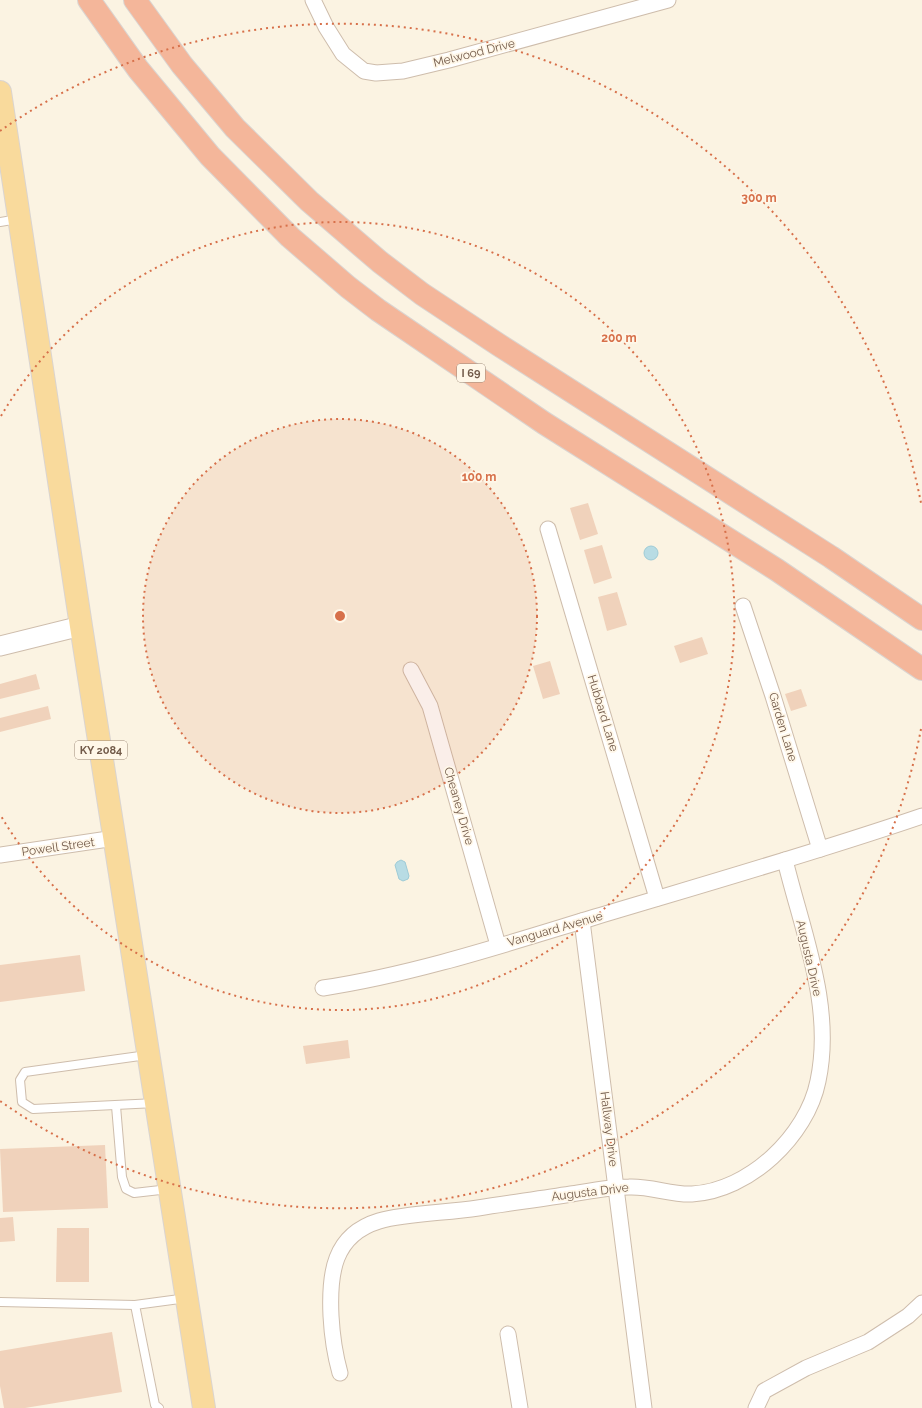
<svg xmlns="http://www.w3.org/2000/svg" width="922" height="1408" font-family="Raleway,sans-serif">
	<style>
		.water { fill: #b8dce4; stroke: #9ecbd6 }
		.building { fill: #f0d2bb }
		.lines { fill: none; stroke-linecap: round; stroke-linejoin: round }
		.service-casing { stroke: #cebdac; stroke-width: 10 }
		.minor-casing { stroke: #cebdac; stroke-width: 17 }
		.tertiary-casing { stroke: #cebdac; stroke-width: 21 }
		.primary-casing { stroke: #dad4d0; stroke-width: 24 }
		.motorway-casing { stroke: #dad4d0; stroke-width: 24 }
		.service { stroke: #fff; stroke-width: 8 }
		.minor { stroke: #fff; stroke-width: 15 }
		.tertiary { stroke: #fff; stroke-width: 19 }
		.primary { stroke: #f9da9c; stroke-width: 22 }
		.motorway { stroke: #f4b69a; stroke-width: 22 }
		.ring { fill: none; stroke: #d7704a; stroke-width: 2; stroke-dasharray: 2 4 }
		.labels { text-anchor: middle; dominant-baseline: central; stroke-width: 3.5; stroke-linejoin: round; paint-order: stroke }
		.shield { fill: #fff7e8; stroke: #9c8979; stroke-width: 1 }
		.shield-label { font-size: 11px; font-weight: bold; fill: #725a49 }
		.street-label { font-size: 12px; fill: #725a49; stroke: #fff7e8 }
		.centre { fill: #d7704a; stroke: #fff7e8; stroke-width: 2 }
		.ring-label { font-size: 12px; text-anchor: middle; font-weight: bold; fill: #d7704a; stroke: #fff7e8; stroke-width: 3.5; stroke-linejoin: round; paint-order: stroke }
	</style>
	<rect width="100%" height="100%" fill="#fbf3e2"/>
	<g class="water">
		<circle cx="651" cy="553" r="7"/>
		<polygon points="401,860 405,862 409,876 408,879 403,881 399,879 395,865 397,862"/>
	</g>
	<g class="building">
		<polygon points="588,503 598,534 580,540 570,508"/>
		<polygon points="602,545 612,578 594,584 584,550"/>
		<polygon points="617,592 627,625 607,631 598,597"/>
		<polygon points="702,637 708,654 680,663 674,646"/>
		<polygon points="550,661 560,694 543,699 533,666"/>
		<polygon points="36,674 40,689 0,699 0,684"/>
		<polygon points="801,689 807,706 791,711 785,694"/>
		<polygon points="48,706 51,719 0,732 0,718"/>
		<polygon points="80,955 85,991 0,1002 0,965"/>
		<polygon points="348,1040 350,1058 306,1064 303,1046"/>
		<polygon points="105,1145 108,1208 3,1212 0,1149"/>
		<polygon points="13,1217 15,1241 0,1242 0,1218"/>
		<polygon points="57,1228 89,1228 89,1282 56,1282"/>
		<polygon points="112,1332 122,1392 25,1408 4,1408 0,1386 0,1351"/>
	</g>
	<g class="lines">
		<defs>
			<g id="service">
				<polyline points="0,222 18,219"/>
				<polyline points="147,1055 25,1072 20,1080 22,1102 33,1109 156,1103"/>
				<polyline points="116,1106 122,1177 126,1189 134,1193 169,1189"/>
				<polyline points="0,1302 135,1305 187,1298"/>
				<polyline points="135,1305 155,1405 159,1408"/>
			</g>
			<g id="minor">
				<polyline points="313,0 326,27 343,54 364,71 376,73 403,71 449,60 668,0"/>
				<polyline points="548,529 657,898"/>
				<polyline points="743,606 773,696 820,849"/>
				<polyline points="411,670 430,706 498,945"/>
				<polyline points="0,855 115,838"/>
				<polyline points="582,921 644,1408"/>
				<path d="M323,988c92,-14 183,-44 272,-71 110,-33 219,-64 327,-101"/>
				<polyline points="508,1334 520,1408"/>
				<path d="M340,1373c-5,-18 -8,-38 -9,-57 -2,-42 2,-81 48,-95 28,-8 68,-8 99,-13 31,-5 62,-9 93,-14 19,-3 39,-7 58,-7 22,-1 42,8 63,7 57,-3 115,-58 126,-113 16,-75 -16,-150 -33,-221"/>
				<polyline points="756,1408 764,1391 806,1368 868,1342 908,1316 922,1303"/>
			</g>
			<polyline id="tertiary" points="0,646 81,626"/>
			<polyline id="primary" points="0,92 81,626 204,1408"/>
			<g id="motorway">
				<polyline points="89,0 138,69 210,156 290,237 348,287 378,310 544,423 777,570 922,669"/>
				<polyline points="135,0 182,65 235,128 309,201 380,262 422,294 499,345 831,557 922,619"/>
			</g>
		</defs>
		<use href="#service" class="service-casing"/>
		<use href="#minor" class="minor-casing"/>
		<use href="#tertiary" class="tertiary-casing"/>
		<use href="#primary" class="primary-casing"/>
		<use href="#motorway" class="motorway-casing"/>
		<use href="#service" class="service"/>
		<use href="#minor" class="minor"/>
		<use href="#tertiary" class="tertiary"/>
		<use href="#primary" class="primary"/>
		<use href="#motorway" class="motorway"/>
	</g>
	<circle cx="340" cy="616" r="197" fill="#d7704a" fill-opacity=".12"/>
	<g class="ring">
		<circle cx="340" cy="616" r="197"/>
		<path d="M1 416A394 394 0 1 1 1 816"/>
		<path d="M921 729A592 592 0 0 1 0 1101M0 131A592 592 0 0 1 921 503"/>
	</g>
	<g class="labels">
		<g class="shield">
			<rect x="457" y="364" width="28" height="18" rx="3"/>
			<rect x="75" y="741" width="52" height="18" rx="3"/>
		</g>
		<g class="shield-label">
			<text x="471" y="373">I 69</text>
			<text x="101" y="750">KY 2084</text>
		</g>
		<g class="street-label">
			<text transform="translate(474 53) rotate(-14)">Melwood Drive</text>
			<text transform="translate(603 713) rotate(73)">Hubbard Lane</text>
			<text transform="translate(783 727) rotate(73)">Garden Lane</text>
			<text transform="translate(459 806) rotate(74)">Cheaney Drive</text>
			<text transform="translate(58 847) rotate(-8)">Powell Street</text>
			<text transform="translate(555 929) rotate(-16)">Vanguard Avenue</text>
			<text transform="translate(809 958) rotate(77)">Augusta Drive</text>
			<text transform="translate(609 1129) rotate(83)">Hallway Drive</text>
			<text transform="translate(590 1192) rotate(-7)">Augusta Drive</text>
		</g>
	</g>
	<circle cx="340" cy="616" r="6" class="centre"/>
	<g class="ring-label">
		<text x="759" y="202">300 m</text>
		<text x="619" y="342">200 m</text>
		<text x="479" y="481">100 m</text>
	</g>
</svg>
